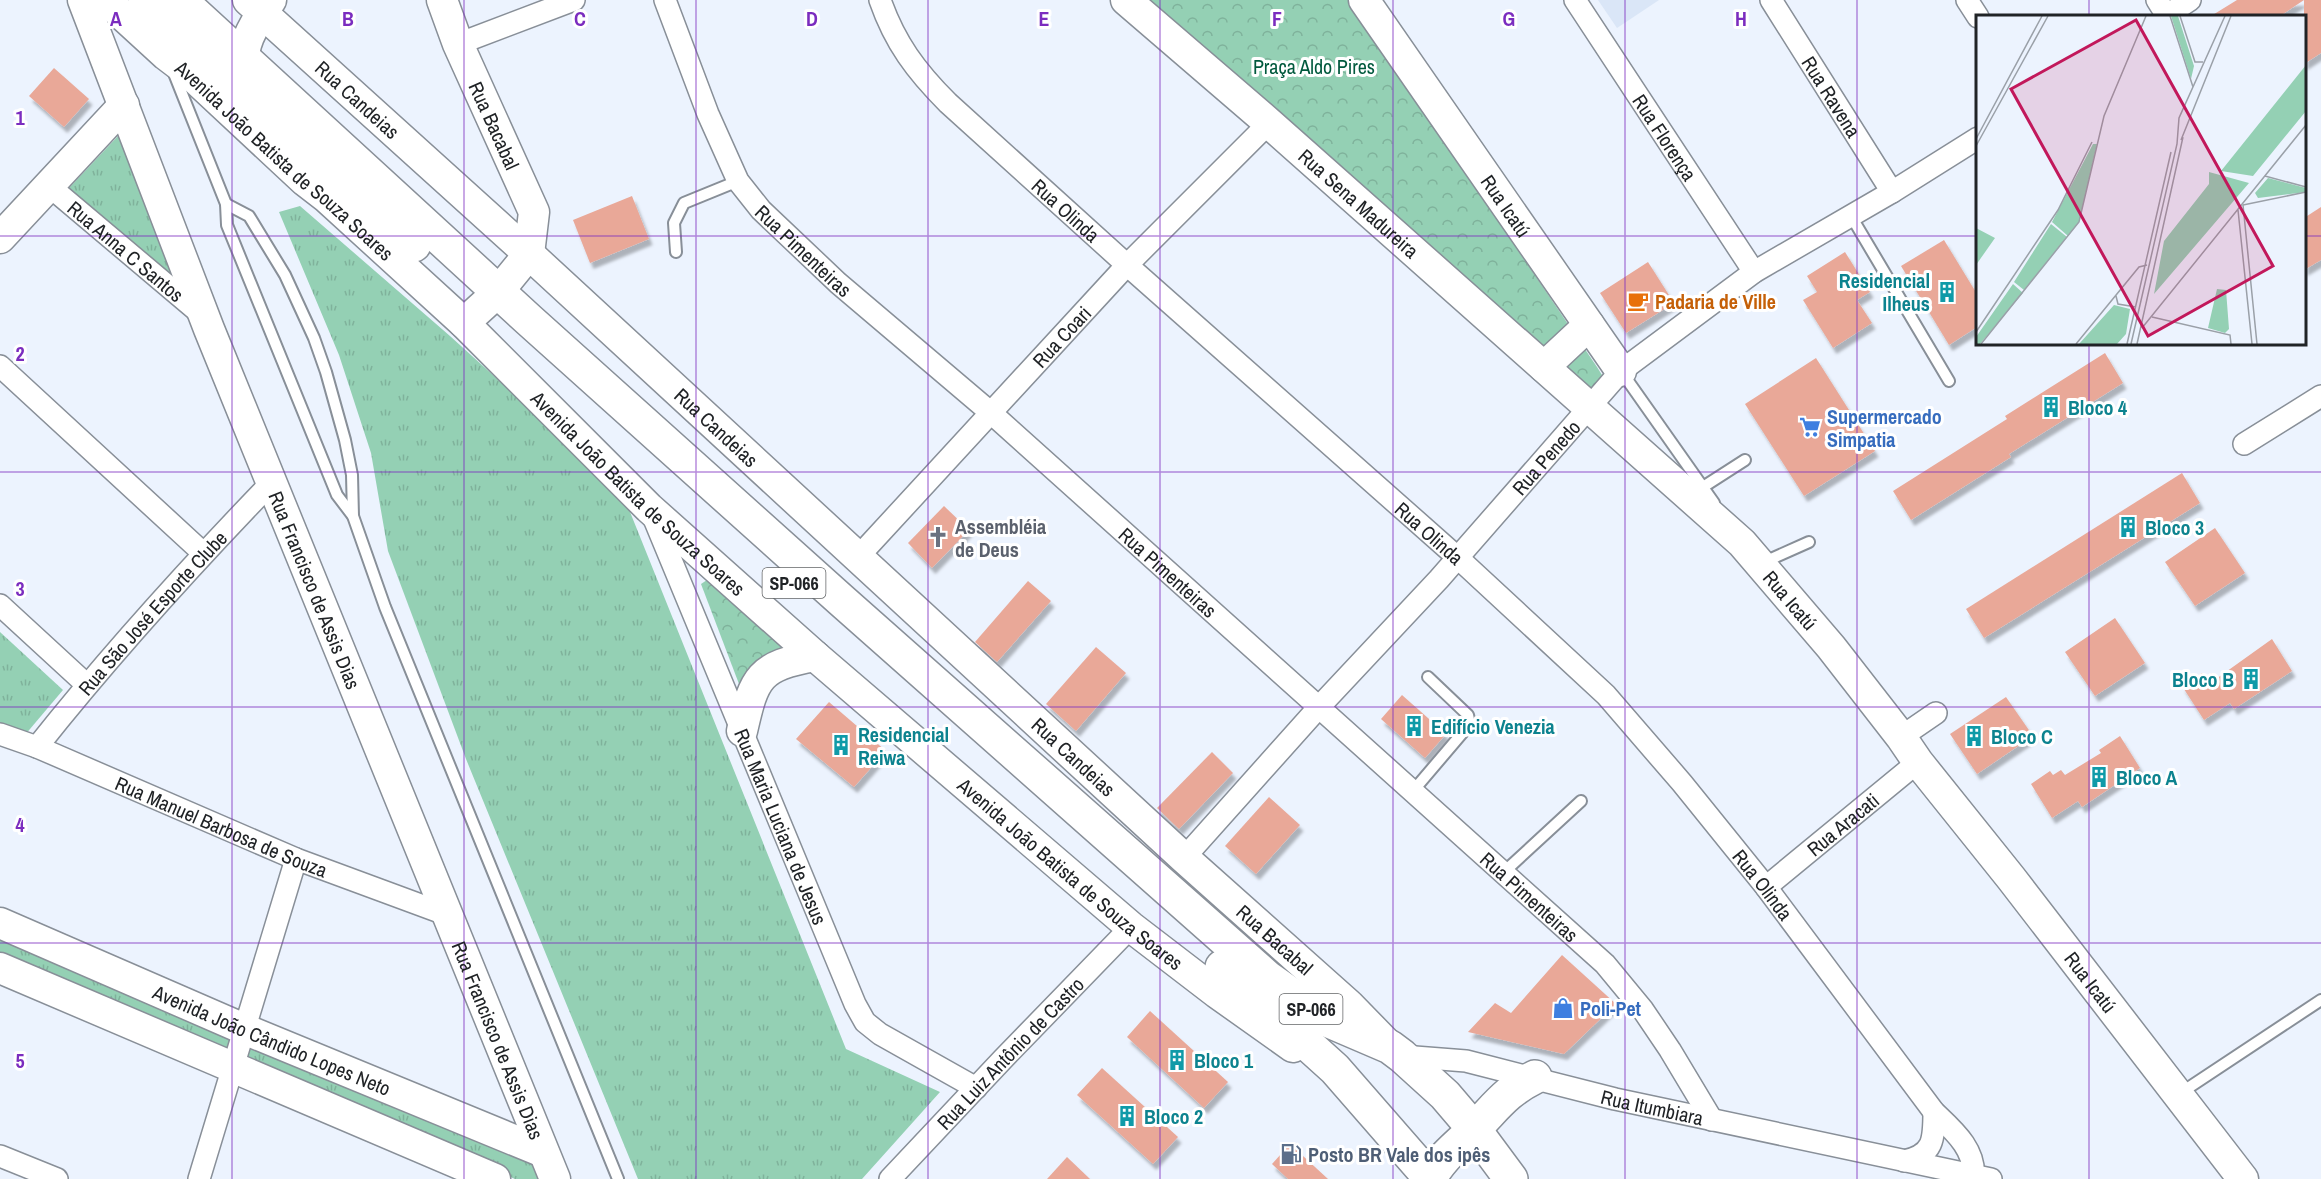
<svg xmlns="http://www.w3.org/2000/svg" width="2321" height="1179" font-family="'Archivo Narrow',sans-serif">
	<style>
		.built { fill: #dae6f7 }
		.grass { fill: url(#grass-tufts) }
		.park { fill: url(#park-crowns) }
		.building { fill: #e9a898; filter: url(#shadow) }
		.lines { fill: none; stroke-linecap: round; stroke-linejoin: round }
		.lane-casing { stroke: #888f98; stroke-width: 14 }
		.street-casing { stroke: #888f98; stroke-width: 24 }
		.secondary-casing { stroke: #888f98; stroke-width: 33 }
		.primary-casing { stroke: #888f98; stroke-width: 36 }
		.lane { stroke: #fff; stroke-width: 10 }
		.street { stroke: #fff; stroke-width: 21 }
		.secondary { stroke: #fff; stroke-width: 30 }
		.primary { stroke: #fff; stroke-width: 33 }
		.grid { fill: none; stroke: #7b2cbf; stroke-width: 1.5; stroke-opacity: 0.55 }
		.labels { text-anchor: middle; dominant-baseline: central; stroke-width: 6; stroke-linejoin: round; paint-order: stroke }
		.shield { fill: #fff; stroke: #636567; stroke-width: 1.5 }
		.shield-label { font-size: 18px; font-weight: bold; fill: #202326 }
		.park-label { font-size: 20px; fill: #00593d; stroke: #fff }
		.street-label { font-size: 20px; fill: #202326; stroke: #fff }
		.culture-label { font-size: 20px; font-weight: bold; fill: #0d838f; stroke: #fff; text-anchor: start }
		.food-label { font-size: 20px; font-weight: bold; fill: #c56008; stroke: #fff; text-anchor: start }
		.shop-label { font-size: 20px; font-weight: bold; fill: #366cbe; stroke: #fff; text-anchor: start }
		.worship-label { font-size: 20px; font-weight: bold; fill: #5b616d; stroke: #fff; text-anchor: start }
		.service-label { font-size: 20px; font-weight: bold; fill: #4e5e75; stroke: #fff; text-anchor: start }
		.inset-road { fill: none; stroke: #9aa0a8; stroke-width: 1.5 }
		.view { fill: #c2185b; fill-opacity: 0.15; stroke: #c2185b; stroke-width: 3 }
		.inset-edge { fill: none; stroke: #202326; stroke-width: 3 }
		.grid-label { font-size: 20px; text-anchor: middle; font-weight: bold; fill: #7b2cbf; stroke: #fff; stroke-width: 6; stroke-linejoin: round; paint-order: stroke }
	</style>
	<defs>
		<pattern id="grass-tufts" width="24" height="20" patternUnits="userSpaceOnUse" patternTransform="scale(1.5)"><rect width="24" height="20" fill="#94d0b4"/><path d="M3 7l-1-3M5 7V3M7 7l1-3M15 17l-1-3M17 17v-4M19 17l1-3" fill="none" stroke="#7fb29b"/></pattern>
		<pattern id="park-crowns" width="20" height="18" patternUnits="userSpaceOnUse" patternTransform="scale(1.5)"><rect width="20" height="18" fill="#94d0b4"/><path d="M2 6a3 3 0 1 1 6 0M12 15a3 3 0 1 1 6 0" fill="none" stroke="#7fb29b"/></pattern>
		<filter id="shadow"><feDropShadow dx="3.5" dy="6" stdDeviation="1.5" flood-color="#0004"/></filter>
	</defs>
	<rect width="100%" height="100%" fill="#ecf3fe"/>
	<polygon class="built" points="1598,0 1659,0 1617,28"/>
	<g class="grass">
		<polygon points="118,136 180,289 68,189"/>
		<polygon points="300,206 450,336 622,492 846,1049 940,1092 862,1179 638,1179 466,759 388,551 371,453 339,355 279,212"/>
		<polygon points="0,632 63,690 19,742 0,734"/>
		<polygon points="0,938 535,1162 542,1179 515,1179 232,1055 0,956"/>
	</g>
	<g class="park">
		<polygon points="1143,0 1349,0 1597,367 1602,375 1599,382 1585,396"/>
		<polygon points="707,580 716,581 789,650 739,684 701,584"/>
	</g>
	<g class="building">
		<polygon points="2237,0 2321,0 2321,53 2304,64 2304,0 2280,16 2211,16"/>
		<polygon points="54,68 89,99 64,127 29,96"/>
		<polygon points="632,196 649,239 590,263 573,220"/>
		<polygon points="2321,207 2321,260 2304,270 2304,218"/>
		<polygon points="1944,240 1977,294 1977,327 1949,345 1901,266"/>
		<polygon points="1845,252 1870,292 1857,300 1872,323 1833,348 1803,300 1817,292 1807,276"/>
		<polygon points="1648,262 1674,303 1626,333 1600,293"/>
		<polygon points="2105,353 2123,383 2009,454 2011,457 1911,520 1893,491 2007,419 2005,416"/>
		<polygon points="1816,358 1875,451 1804,496 1745,404"/>
		<polygon points="2182,473 2200,503 1984,638 1966,609"/>
		<polygon points="944,506 969,530 932,568 908,543"/>
		<polygon points="2215,528 2245,573 2195,606 2165,562"/>
		<polygon points="1028,581 1051,601 997,662 975,642"/>
		<polygon points="2115,618 2145,663 2095,696 2065,652"/>
		<polygon points="2272,639 2292,671 2234,709 2230,703 2204,720 2182,686 2202,673 2205,677 2212,673 2216,679"/>
		<polygon points="1096,647 1126,673 1076,731 1046,704"/>
		<polygon points="1402,695 1446,734 1425,758 1381,719"/>
		<polygon points="2006,697 2033,736 1977,774 1950,734"/>
		<polygon points="829,702 886,751 854,787 796,739"/>
		<polygon points="2120,736 2140,768 2082,807 2078,801 2052,818 2031,784 2050,771 2053,775 2061,770 2065,775 2101,753 2099,750"/>
		<polygon points="1212,752 1233,773 1179,829 1157,808"/>
		<polygon points="1269,797 1300,825 1256,874 1225,846"/>
		<polygon points="1562,955 1616,1004 1564,1054 1468,1032 1495,1003 1511,1013"/>
		<polygon points="1150,1011 1228,1082 1204,1108 1127,1037"/>
		<polygon points="1102,1068 1178,1137 1153,1164 1077,1095"/>
		<polygon points="1290,1144 1328,1179 1288,1179 1272,1164"/>
		<polygon points="1067,1157 1090,1179 1047,1179"/>
	</g>
	<g class="lines">
		<defs>
			<g id="lane">
				<polyline points="173,71 226,204 227,225 337,495 353,516 385,607 618,1179"/>
				<polyline points="226,204 249,216 285,275 314,338 326,372 345,440 352,475 353,516"/>
				<polyline points="1851,216 1949,381"/>
				<polyline points="676,252 674,223 684,203 738,181"/>
				<polyline points="1621,371 1714,503"/>
				<polyline points="1703,487 1745,460"/>
				<polyline points="1762,563 1809,542"/>
				<polyline points="1413,791 1470,724 1468,715 1428,677"/>
				<polyline points="1504,872 1581,801"/>
				<polyline points="2179,1094 2321,1000"/>
			</g>
			<g id="street">
				<path id="s1" d="M665,0l43,114 30,67 23,29 77,73 152,129 615,552 38,46 27,40 42,70"/>
				<path id="s2" d="M880,0c15,43 36,71 68,103l179,162 330,292 149,138 76,88 84,104 168,225c19,18 43,38 39,67"/>
				<path id="s3" d="M1575,0l179,272"/>
				<path id="s4" d="M1771,0l121,192"/>
				<polyline points="1967,0 1978,17"/>
				<polyline points="2157,0 2167,16"/>
				<polyline points="2166,16 2190,0"/>
				<polyline points="458,44 574,0"/>
				<path id="s5" d="M48,185l153,129"/>
				<polyline points="0,366 203,553"/>
				<polyline points="2244,444 2321,396"/>
				<path id="s6" d="M652,514l203,490 10,18 15,12 96,54"/>
				<path id="s7" d="M858,557l269,-292 142,-142"/>
				<polyline points="0,605 87,685"/>
				<path id="s8" d="M0,734l37,13 259,112 149,55"/>
				<polyline points="1901,737 1936,713"/>
				<path id="s9" d="M37,747c73,-92 152,-179 234,-264"/>
				<path id="s10" d="M1184,858l135,-151 120,-128 182,-208 133,-99 138,-80 86,-54"/>
				<path id="s11" d="M1766,887l152,-125"/>
				<path id="s12" d="M1402,1056l64,5 149,38 376,80"/>
				<polyline points="0,1156 57,1179"/>
				<path d="M1904,1161c30,-6 30,-22 30,-49"/>
				<polyline points="199,1179 296,859"/>
				<path id="s13" d="M890,1179l113,-120 128,-132"/>
			</g>
			<g id="secondary">
				<path id="s14" d="M83,0l126,329 346,850"/>
				<path id="s15" d="M106,0l60,55 21,16 118,110 22,17 137,125 185,185 166,148 316,271 86,66 76,54"/>
				<path id="s16" d="M248,0l281,254 655,604 165,147 40,41"/>
				<path id="s17" d="M442,0l16,44 76,168 -5,42 -31,38 -34,31"/>
				<path id="s18" d="M1126,0l143,123 473,420 89,104 70,90 17,25 93,116 232,301"/>
				<path id="s19" d="M1364,0l257,371"/>
				<path d="M245,79c-7,-31 8,-54 26,-79"/>
				<polyline points="0,238 124,105"/>
				<polyline points="1544,367 1589,325"/>
				<path d="M742,731c12,-54 17,-65 73,-75"/>
				<path id="s20" d="M0,923l244,106 299,123"/>
				<polyline points="0,968 495,1179"/>
			</g>
			<g id="primary">
				<polyline points="145,0 414,245"/>
				<polyline points="180,0 529,320 841,600 1268,978 1327,1020 1390,1047 1402,1056 1445,1095 1474,1129 1511,1179"/>
				<polyline points="1222,967 1335,1069 1431,1179"/>
				<path d="M1430,1178c14,-24 26,-30 44,-49 23,-23 31,-37 61,-52"/>
			</g>
		</defs>
		<use href="#lane" class="lane-casing"/>
		<use href="#street" class="street-casing"/>
		<use href="#secondary" class="secondary-casing"/>
		<use href="#primary" class="primary-casing"/>
		<use href="#lane" class="lane"/>
		<use href="#street" class="street"/>
		<use href="#secondary" class="secondary"/>
		<use href="#primary" class="primary"/>
	</g>
	<path class="grid" d="M232,0v1179M464,0v1179M696,0v1179M928,0v1179M1160,0v1179M1393,0v1179M1625,0v1179M1857,0v1179M2089,0v16M0,236h1978M2304,236h17M2089,344v835M0,472h2321M0,707h2321M0,943h2321"/>
	<defs>
		<symbol id="building-bare" viewBox="-9 -9 18 18"><path d="M-4-6H4V6H1V3H-1V6H-4ZM-2.5-4.3h1.7v1.8h-1.7ZM.8-4.3h1.7v1.8H.8ZM-2.5-1h1.7V.8h-1.7ZM.8-1h1.7V.8H.8Z" fill="#0f9aa8" stroke="#fff" stroke-width="2.5" paint-order="stroke"/></symbol>
		<symbol id="cafe-bare" viewBox="-9 -9 18 18"><path d="M-5.5-4.5H6V0H3Q3 3.5 0 3.5H-2.5Q-5.5 3.5-5.5 0ZM3-3.2v2h1.7v-2ZM-6 4.5H4V6H-6Z" fill="#e8710a" stroke="#fff" stroke-width="2.5" paint-order="stroke"/></symbol>
		<symbol id="supermarket-bare" viewBox="-9 -9 18 18"><path d="M-6-5.5h2.5l.6 2H6L4.5 2H-2.5L-4.4-4H-6ZM-1.5 3.2a1.3 1.3 0 1 0 .1 0ZM3 3.2a1.3 1.3 0 1 0 .1 0Z" fill="#3f7fe0" stroke="#fff" stroke-width="2.5" paint-order="stroke"/></symbol>
		<symbol id="church-bare" viewBox="-9 -9 18 18"><path d="M-1.2-6h2.4v3.5h3.3v2.4h-3.3V6h-2.4V-.1h-3.3v-2.4h3.3Z" fill="#6b7280" stroke="#fff" stroke-width="2.5" paint-order="stroke"/></symbol>
		<symbol id="shop-bare" viewBox="-9 -9 18 18"><path d="M-5-2.5h2.3a2.7 3.5 0 0 1 5.4 0H5L5.5 6h-11ZM-1.5-2.5h3a1.5 2.3 0 0 0-3 0Z" fill="#3f7fe0" stroke="#fff" stroke-width="2.5" paint-order="stroke"/></symbol>
		<symbol id="fuel-bare" viewBox="-9 -9 18 18"><path d="M-5.5-6h7V0h2V4h1.3V-2.5L3-4.5l.8-.8L6-3V5H2.5V1h-1V6h-7ZM-4.2-4.7v3.2H.2V-4.7Z" fill="#5c6f8a" stroke="#fff" stroke-width="2.5" paint-order="stroke"/></symbol>
	</defs>
	<g fill-rule="evenodd">
		<use href="#building-bare" x="1932" y="277" width="30" height="30"/>
		<use href="#cafe-bare" x="1623" y="286" width="30" height="30"/>
		<use href="#building-bare" x="2036" y="392" width="30" height="30"/>
		<use href="#supermarket-bare" x="1795" y="412" width="30" height="30"/>
		<use href="#building-bare" x="2113" y="512" width="30" height="30"/>
		<use href="#church-bare" x="923" y="522" width="30" height="30"/>
		<use href="#building-bare" x="2236" y="664" width="30" height="30"/>
		<use href="#building-bare" x="1399" y="711" width="30" height="30"/>
		<use href="#building-bare" x="1959" y="721" width="30" height="30"/>
		<use href="#building-bare" x="826" y="730" width="30" height="30"/>
		<use href="#building-bare" x="2084" y="762" width="30" height="30"/>
		<use href="#shop-bare" x="1548" y="993" width="30" height="30"/>
		<use href="#building-bare" x="1162" y="1045" width="30" height="30"/>
		<use href="#building-bare" x="1112" y="1101" width="30" height="30"/>
		<use href="#fuel-bare" x="1276" y="1139" width="30" height="30"/>
	</g>
	<g class="labels">
		<g class="shield">
			<rect x="762.5" y="568" width="63" height="30" rx="4.5"/>
			<rect x="1279.5" y="994" width="63" height="30" rx="4.5"/>
		</g>
		<g class="shield-label">
			<text x="794" y="583">SP-066</text>
			<text x="1311" y="1009">SP-066</text>
		</g>
		<g class="park-label">
			<text x="1314" y="66">Praça Aldo Pires</text>
		</g>
		<g class="street-label">
			<text stroke="none"><textPath href="#s4" startOffset="114">Rua Ravena</textPath></text>
			<text stroke="none"><textPath href="#s16" startOffset="148">Rua Candeias</textPath></text>
			<text stroke="none"><textPath href="#s17" startOffset="136">Rua Bacabal</textPath></text>
			<text stroke="none"><textPath href="#s3" startOffset="164">Rua Florença</textPath></text>
			<text stroke="none"><textPath href="#s15" startOffset="240">Avenida João Batista de Souza Soares</textPath></text>
			<text stroke="none"><textPath href="#s18" startOffset="309">Rua Sena Madureira</textPath></text>
			<text stroke="none"><textPath href="#s19" startOffset="250">Rua Icatú</textPath></text>
			<text stroke="none"><textPath href="#s2" startOffset="284">Rua Olinda</textPath></text>
			<text stroke="none"><textPath href="#s1" startOffset="291">Rua Pimenteiras</textPath></text>
			<text stroke="none"><textPath href="#s5" startOffset="102">Rua Anna C Santos</textPath></text>
			<text stroke="none"><textPath href="#s7" startOffset="300">Rua Coari</textPath></text>
			<text stroke="none"><textPath href="#s16" startOffset="634">Rua Candeias</textPath></text>
			<text stroke="none"><textPath href="#s10" startOffset="540">Rua Penedo</textPath></text>
			<text stroke="none"><textPath href="#s15" startOffset="726">Avenida João Batista de Souza Soares</textPath></text>
			<text stroke="none"><textPath href="#s2" startOffset="770">Rua Olinda</textPath></text>
			<text stroke="none"><textPath href="#s1" startOffset="777">Rua Pimenteiras</textPath></text>
			<text stroke="none"><textPath href="#s14" startOffset="634">Rua Francisco de Assis Dias</textPath></text>
			<text stroke="none"><textPath href="#s18" startOffset="896">Rua Icatú</textPath></text>
			<text stroke="none"><textPath href="#s9" startOffset="177">Rua São José Esporte Clube</textPath></text>
			<text stroke="none"><textPath href="#s16" startOffset="1120">Rua Candeias</textPath></text>
			<text stroke="none"><textPath href="#s11" startOffset="99">Rua Aracati</textPath></text>
			<text stroke="none"><textPath href="#s6" startOffset="338">Rua Maria Luciana de Jesus</textPath></text>
			<text stroke="none"><textPath href="#s8" startOffset="240">Rua Manuel Barbosa de Souza</textPath></text>
			<text stroke="none"><textPath href="#s15" startOffset="1302">Avenida João Batista de Souza Soares</textPath></text>
			<text stroke="none"><textPath href="#s2" startOffset="1256">Rua Olinda</textPath></text>
			<text stroke="none"><textPath href="#s1" startOffset="1263">Rua Pimenteiras</textPath></text>
			<text stroke="none"><textPath href="#s16" startOffset="1392">Rua Bacabal</textPath></text>
			<text stroke="none"><textPath href="#s18" startOffset="1382">Rua Icatú</textPath></text>
			<text stroke="none"><textPath href="#s20" startOffset="296">Avenida João Cândido Lopes Neto</textPath></text>
			<text stroke="none"><textPath href="#s14" startOffset="1120">Rua Francisco de Assis Dias</textPath></text>
			<text stroke="none"><textPath href="#s13" startOffset="174">Rua Luiz Antônio de Castro</textPath></text>
			<text stroke="none"><textPath href="#s12" startOffset="256">Rua Itumbiara</textPath></text>
		</g>
		<g class="culture-label">
			<text x="1930" y="280" text-anchor="end">Residencial<tspan x="1930" dy="23">Ilheus</tspan></text>
			<text x="2068" y="407">Bloco 4</text>
			<text x="2145" y="527">Bloco 3</text>
			<text x="2234" y="679" text-anchor="end">Bloco B</text>
			<text x="1431" y="726">Edifício Venezia</text>
			<text x="858" y="734">Residencial<tspan x="858" dy="23">Reiwa</tspan></text>
			<text x="1991" y="736">Bloco C</text>
			<text x="2116" y="777">Bloco A</text>
			<text x="1194" y="1060">Bloco 1</text>
			<text x="1144" y="1116">Bloco 2</text>
		</g>
		<g class="food-label">
			<text x="1655" y="301">Padaria de Ville</text>
		</g>
		<g class="shop-label">
			<text x="1827" y="416">Supermercado<tspan x="1827" dy="23">Simpatia</tspan></text>
			<text x="1580" y="1008">Poli-Pet</text>
		</g>
		<g class="worship-label">
			<text x="955" y="526">Assembléia<tspan x="955" dy="23">de Deus</tspan></text>
		</g>
		<g class="service-label">
			<text x="1308" y="1154">Posto BR Vale dos ipês</text>
		</g>
	</g>
	<g transform="translate(1976 15)">
		<rect width="330" height="330" fill="#ecf3fe"/>
		<path d="M195,1h7l16,50 -3,13zM330,50v46l-53,65 -32,-5zM233,157l40,11 -95,111 10,-53 45,-57zM292,163l38,10v4l-48,6 -3,-5zM241,274l9,1 3,39 -4,4 -17,-5zM138,290l16,4 -4,25 -9,10h-38z" fill="#94d0b4"/>
		<path d="M117,129h4l-18,78 -11,14 -16,-14zM75,209l16,13 -43,53 -10,-8zM0,213l19,10 -19,27zM37,269l10,9 -43,51h-4v-7z" fill="#94d0b4"/>
		<path class="inset-road" d="M194,1l23,71M204,1l15,46h8M0,124l66,-123M205,125l50,-124M0,131l72,-130M289,161l41,11M267,190l14,139M267,190l63,-13M262,195l14,134M140,281l2,8 18,3M176,302l78,18 1,9M166,313l164,-203M0,317l82,-122 34,-68M5,329l98,-122 25,-106 42,-100M100,329l63,-77 8,-2M151,329l44,-192M155,329l46,-200 2,-26 46,-102M161,329l46,-207"/>
		<path class="view" d="M160,5l137,246 -125,70 -137,-247z"/>
		<rect width="330" height="330" class="inset-edge"/>
	</g>
	<g class="grid-label">
		<text x="116" y="26">A</text>
		<text x="348" y="26">B</text>
		<text x="580" y="26">C</text>
		<text x="812" y="26">D</text>
		<text x="1044" y="26">E</text>
		<text x="1277" y="26">F</text>
		<text x="1509" y="26">G</text>
		<text x="1741" y="26">H</text>
		<text x="20" y="125">1</text>
		<text x="20" y="361">2</text>
		<text x="20" y="596">3</text>
		<text x="20" y="832">4</text>
		<text x="20" y="1068">5</text>
	</g>
</svg>
